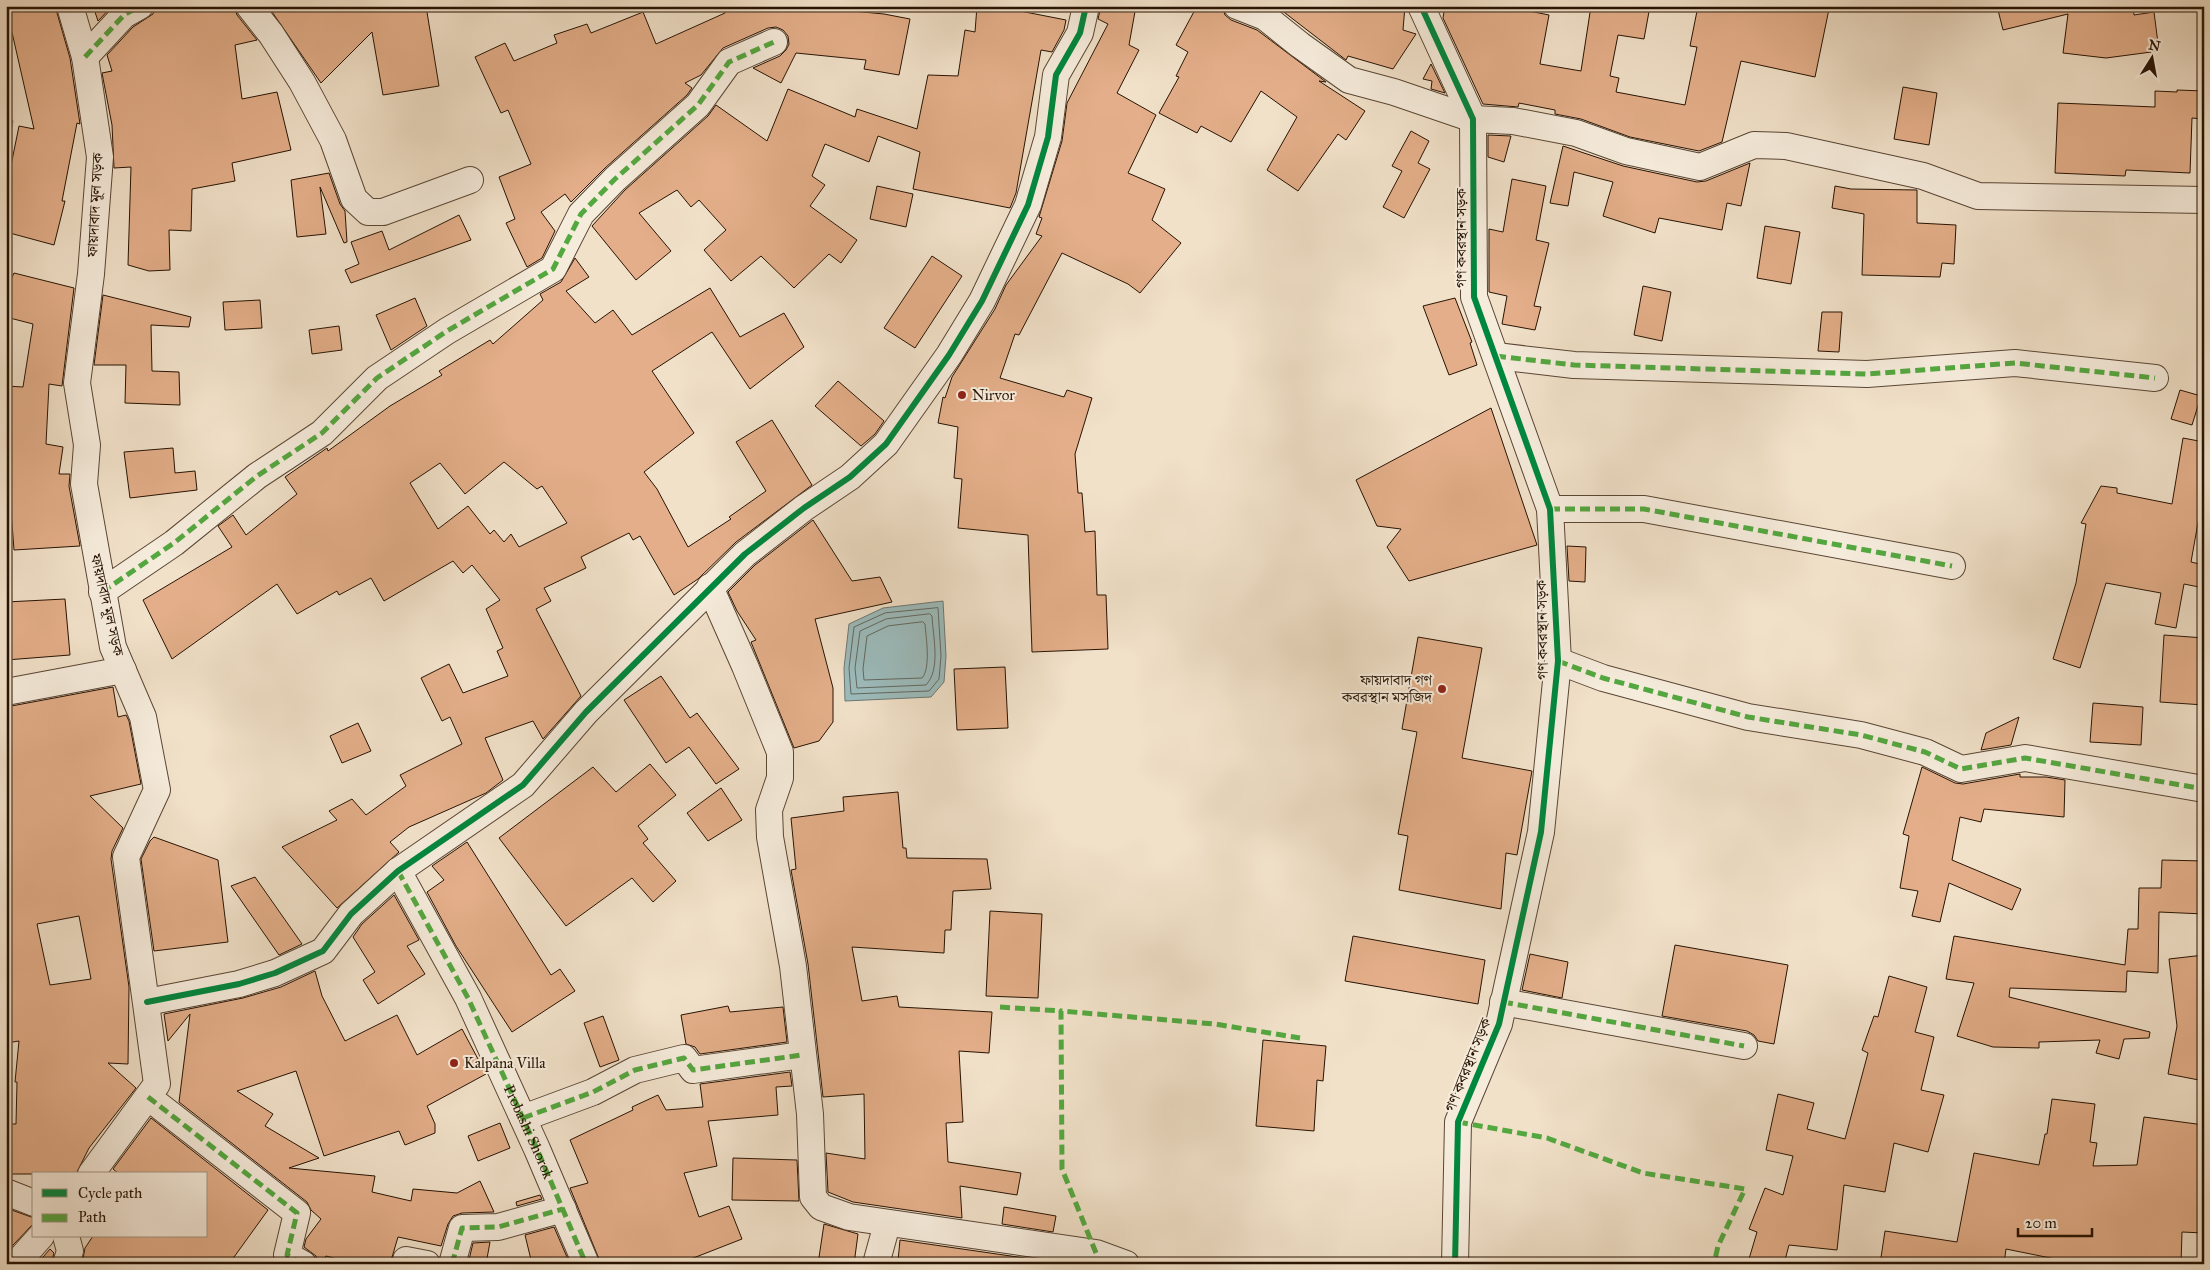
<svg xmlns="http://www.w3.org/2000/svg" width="2210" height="1270" font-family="'IM FELL Great Primer','Noto Serif Bengali',serif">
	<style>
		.water { fill: #9cbcbd; stroke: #6d7873 }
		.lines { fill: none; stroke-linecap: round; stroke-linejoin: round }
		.shore { stroke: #626860; stroke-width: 1 }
		.building { fill: #e3ae89; stroke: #271303; fill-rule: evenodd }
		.minor-casing { stroke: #5a4634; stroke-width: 28 }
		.minor { stroke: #f6ecdc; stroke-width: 26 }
		.quiet { stroke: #53a840; stroke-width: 5; stroke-dasharray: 10 5; stroke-linecap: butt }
		.cycleway-casing { stroke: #f6ecdc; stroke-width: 9 }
		.cycleway { stroke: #00873e; stroke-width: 6 }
		.poi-dot { fill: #8f2418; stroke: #f6ecdc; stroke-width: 2 }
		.labels { text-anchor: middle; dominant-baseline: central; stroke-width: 4; stroke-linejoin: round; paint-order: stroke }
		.street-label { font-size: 15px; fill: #271303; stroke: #f6ecdc }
		.poi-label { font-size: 15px; fill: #271303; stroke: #f6ecdc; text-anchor: start }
	</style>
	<rect width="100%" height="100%" fill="#f1e1c9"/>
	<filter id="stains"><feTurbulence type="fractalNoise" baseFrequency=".004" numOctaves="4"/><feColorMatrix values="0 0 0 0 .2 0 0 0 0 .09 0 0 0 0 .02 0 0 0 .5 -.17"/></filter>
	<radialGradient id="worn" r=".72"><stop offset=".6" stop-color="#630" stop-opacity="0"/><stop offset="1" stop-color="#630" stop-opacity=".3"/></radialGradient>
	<g class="water">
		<polygon points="6,111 13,121 6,156"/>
		<polygon points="943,601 946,656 944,682 931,697 845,701 844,668 849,624 883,608"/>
	</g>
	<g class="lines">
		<g class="shore">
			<polygon points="938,608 941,656 939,679 929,691 851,694 849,668 854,627 885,613"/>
			<path d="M930,614l2,2c1,21 9,53 -6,69l-69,3 -2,-20 5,-37 26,-12z"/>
			<path d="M923,622l2,2c1,13 6,44 -3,54l-58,2 -1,-11 4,-33 21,-10z"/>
		</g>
	</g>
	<g class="building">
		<polygon points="6,6 55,6 70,58 80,124 77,123 62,201 65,201 54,245 6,232 6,190 19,126 34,129"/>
		<polygon points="93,6 112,6 98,21"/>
		<polygon points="155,6 234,6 237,15 257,40 235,45 242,99 277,92 291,150 232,163 235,181 192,189 191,231 169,230 170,270 149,271 128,265 131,167 114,168 112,125 102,73 112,71 107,55 133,27 153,14"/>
		<polygon points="268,6 426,6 439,86 383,95 372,32 321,83"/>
		<polygon points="724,6 800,6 884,14 910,19 899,75 864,69 866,60 796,53 781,83 753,68 780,56 786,50 789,44 788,36 783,30 776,27 768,28 723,48 701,75 685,83 692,88 687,95 605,168 571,202 565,194 541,212 555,231 542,258 527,267 506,223 515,219 499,177 531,164 508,110 501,113 475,57 505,43 514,61 557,43 554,35 587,24 591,33 643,12 656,44 725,13"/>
		<polygon points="977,6 1016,6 1015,10 1066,20 1064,30 1052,52 1041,50 1016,193 1010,208 913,189 920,152 878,136 869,162 825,144 812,176 825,185 810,206 857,240 841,263 829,254 794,288 761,256 731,281 704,250 726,230 699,200 691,207 677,190 639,213 671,251 636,280 592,226 625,190 708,116 716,105 767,141 788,89 855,117 857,109 917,129 928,75 958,76 965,30 975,32"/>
		<polygon points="1101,6 1136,6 1129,45 1139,50 1117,93 1156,115 1128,173 1165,189 1152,220 1181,243 1140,293 1128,284 1062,253 1019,335 1015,334 1000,378 1064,397 1067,390 1092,398 1075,454 1078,493 1082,493 1085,532 1095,531 1097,595 1106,595 1108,649 1032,652 1028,535 958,528 962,479 954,478 958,427 938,423 943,397 945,398 952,377 995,309 1006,285 1042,236 1036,234 1042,218 1039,217 1062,141 1067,103 1108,24 1098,19"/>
		<polygon points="1197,6 1222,6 1225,15 1231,20 1257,30 1326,82 1319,81 1365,111 1346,140 1338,134 1298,191 1267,170 1297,117 1261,91 1231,142 1201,126 1197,133 1159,113 1179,77 1176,76 1188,52 1176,45"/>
		<polygon points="1276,6 1405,6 1403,30 1416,34 1393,69 1348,56 1346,60"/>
		<polygon points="1445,6 1504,6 1549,15 1540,64 1581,71 1591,6 1650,6 1644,39 1618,35 1610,76 1619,78 1616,92 1685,105 1697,47 1690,46 1698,6 1819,6 1829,9 1815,77 1741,61 1722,142 1699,151 1630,137 1581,119 1555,114 1555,110 1519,103 1518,107 1483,104 1443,18"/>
		<polygon points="1997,6 2133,6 2134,15 2154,12 2159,51 2106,58 2063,53 2068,14 2003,30"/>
		<polygon points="1431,64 1445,93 1431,89 1432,81 1423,79"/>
		<polygon points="1903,87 1937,93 1929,145 1894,139"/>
		<polygon points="2177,90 2204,91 2204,119 2192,118 2190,173 2126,170 2125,176 2055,173 2058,103 2155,107 2155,91 2177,92"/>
		<polygon points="1411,131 1429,141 1418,163 1430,169 1404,218 1383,207 1402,171 1392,166"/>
		<polygon points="1488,135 1511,136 1504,162 1488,157"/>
		<polygon points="1563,146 1623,166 1697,182 1706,181 1750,163 1741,206 1727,203 1722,230 1659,218 1655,233 1603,216 1613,182 1574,172 1568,206 1550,203"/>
		<polygon points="329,173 340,204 345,211 347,242 344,243 320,187 326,234 297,237 291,180"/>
		<polygon points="1512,179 1546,186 1536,240 1549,243 1534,306 1541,307 1535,330 1502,324 1507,296 1489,292 1489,229 1503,232"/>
		<polygon points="877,186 913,194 906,227 870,219"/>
		<polygon points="1835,186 1851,189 1917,190 1917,223 1956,225 1954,264 1942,263 1940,277 1862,275 1864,214 1832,208"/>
		<polygon points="459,215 471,240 351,283 345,270 359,264 351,242 382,231 389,250"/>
		<polygon points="1765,226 1800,232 1791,284 1757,278"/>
		<polygon points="932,256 962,276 915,348 884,328"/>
		<path d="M575,258l14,19 -23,14 29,32 18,-13 19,25 78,-47 30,49 44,-24 20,34 -54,42 -38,-57 -60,39 42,62 -50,39 13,17 31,58 43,-28 -2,-2 37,-26 -30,-49 36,-22 40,65 -76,57 -38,37 -24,16 -34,-59 -7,4 -4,-7 -48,24 5,11 -42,20 7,13 -15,8 45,87 -38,43 -10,-18 -48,17 18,42 -17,13 -77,34 -19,15 9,10 -62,56 -55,-61 55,-27 -8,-9 23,-12 14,16 40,-29 -6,-11 62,-31 -12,-27 -8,4 -21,-43 28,-14 14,29 45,-17 -11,-25 6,-3 -17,-39 14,-9 -28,-35 -9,8 -10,-12 -69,40 -13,-23 -32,17 -2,-4 -40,23 -20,-30 -105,75 -29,-59 89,-53 -14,-21 15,-11 13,20 51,-41 -12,-17 42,-29 1,3 62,-45 52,-31 -3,-4 51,-31 3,4 50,-44 -3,-6 21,-12zM504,462l33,27 5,-3 25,37 -48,24 -8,-13 -7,8 -10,-12 -4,4 -22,-28 -30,23 -28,-46 30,-20 25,31z"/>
		<polygon points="14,273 74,288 62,386 49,384 46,444 63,447 59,474 70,474 69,486 80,546 14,550 6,444 6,386 23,387 33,324 6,317 6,290"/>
		<polygon points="1643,286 1671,292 1662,341 1634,335"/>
		<polygon points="103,295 191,317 189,327 151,325 152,371 179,372 180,405 125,403 126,365 94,365"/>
		<polygon points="415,298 427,326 391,350 376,315"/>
		<polygon points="1455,298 1472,342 1470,343 1477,365 1449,375 1423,306"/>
		<polygon points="260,300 262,328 225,330 223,302"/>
		<polygon points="1822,312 1842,312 1839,352 1818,351"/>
		<polygon points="339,326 342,350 312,354 309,330"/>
		<polygon points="838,381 884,421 875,434 861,446 815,406"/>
		<polygon points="2180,390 2201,396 2192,425 2171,419"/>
		<polygon points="1491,408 1537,545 1409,581 1387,547 1401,529 1377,526 1356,480"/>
		<polygon points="2183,438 2204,442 2204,489 2191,562 2204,565 2204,588 2184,584 2176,628 2155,624 2161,593 2106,583 2080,668 2053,659 2076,583 2086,524 2081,523 2101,486 2117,488 2117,493 2172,504"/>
		<polygon points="173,448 175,473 195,471 197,490 130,498 124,452"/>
		<polygon points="813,520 852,581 880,577 892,602 815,619 833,688 833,722 819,741 794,748 751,642 756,640 737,611 728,592 755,565"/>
		<polygon points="1567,546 1586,547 1585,582 1569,581"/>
		<polygon points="65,599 70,655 6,660 6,602"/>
		<polygon points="2164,635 2204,638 2204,705 2160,702"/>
		<polygon points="1418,637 1482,648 1462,758 1532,771 1517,855 1506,853 1501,909 1399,890 1408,836 1398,834 1417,732 1402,729"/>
		<polygon points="1005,667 1008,728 957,730 954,669"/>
		<polygon points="661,676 690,718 697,713 739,769 716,784 689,747 666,763 624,700"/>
		<path d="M113,687l5,30 8,-2 3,6 12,63 -51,12 33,32 -11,23 -1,8 18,128 -1,77 -20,-1 28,25 -47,60 -13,26h-68v-50h8l1,-42h-2l4,-41 -13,2v-85l5,-1 -5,-35v-215zM79,916l12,63 -41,6 -13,-61z"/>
		<polygon points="2093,703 2143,707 2141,745 2090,742"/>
		<polygon points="2019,717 2011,745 1981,750 1986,733"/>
		<polygon points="358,723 371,751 342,763 330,736"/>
		<polygon points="650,764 676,795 638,826 648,839 643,843 676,881 653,902 632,878 566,926 499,838 593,767 616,792"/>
		<polygon points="1922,767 1955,783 1963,784 2020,774 2020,777 2046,777 2065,780 2064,817 1984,809 1981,822 1960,817 1952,860 2021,889 2012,910 1949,883 1940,922 1912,916 1918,891 1900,888 1909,836 1903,834"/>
		<polygon points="721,788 742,820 708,841 687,813"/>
		<polygon points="898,792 903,848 906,848 907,858 987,859 991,889 953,891 951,930 945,930 944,953 852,947 862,1001 897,996 899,1007 992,1012 989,1053 959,1051 963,1122 946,1123 948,1162 1021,1173 1017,1195 960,1186 962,1218 853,1202 828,1192 826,1153 865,1159 864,1094 823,1097 808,964 791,870 796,869 791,818 844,811 843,797"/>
		<polygon points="154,837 218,860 228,942 154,951 141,859 150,841"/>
		<polygon points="467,842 551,975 560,969 575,991 512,1032 456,946 427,892 444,880 432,866"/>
		<polygon points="2162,860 2204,861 2204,914 2159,912 2158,973 2127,971 2126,992 2010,988 2009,997 2150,1032 2149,1038 2124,1039 2119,1059 2096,1053 2100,1040 2039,1042 2039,1048 1993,1047 1957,1036 1974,983 1946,979 1954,936 2125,965 2128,929 2138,929 2139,888 2161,888"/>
		<polygon points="255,877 302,944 279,955 231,886"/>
		<polygon points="394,895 419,940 407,946 425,974 378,1004 363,980 375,972 353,937 362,924"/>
		<polygon points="990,911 1042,914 1038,998 986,996"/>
		<polygon points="1353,936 1485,960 1478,1004 1345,981"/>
		<polygon points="1675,945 1788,965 1774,1044 1758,1041 1754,1035 1747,1031 1662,1016"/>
		<polygon points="1530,954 1568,962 1562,998 1522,990"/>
		<polygon points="2204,955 2204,1081 2168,1074 2177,1026 2169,959"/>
		<polygon points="315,971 322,996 345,1041 397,1015 417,1055 462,1029 486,1074 427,1106 435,1124 435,1133 405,1145 399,1131 324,1156 296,1071 237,1091 273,1114 265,1126 319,1158 289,1168 375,1176 372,1192 411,1201 413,1189 457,1193 480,1181 494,1212 462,1213 453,1216 448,1224 441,1246 398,1237 390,1264 356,1264 326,1256 321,1264 318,1264 316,1256 304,1247 306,1239 321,1219 311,1210 307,1202 179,1102 190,1014 168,1041 164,1014 243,998 281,987"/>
		<polygon points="1889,976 1927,987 1915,1032 1934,1037 1921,1090 1944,1095 1928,1152 1894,1143 1885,1192 1844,1185 1837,1250 1789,1245 1784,1264 1766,1264 1749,1259 1757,1232 1749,1229 1765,1188 1783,1195 1793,1156 1766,1150 1778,1094 1814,1103 1807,1129 1845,1139 1868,1053 1862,1050 1874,1016 1878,1017"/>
		<polygon points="728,1006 730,1012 783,1007 787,1042 700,1054 695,1047 686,1044 681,1015"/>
		<polygon points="603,1016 619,1060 600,1067 584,1023"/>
		<polygon points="1263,1040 1326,1046 1323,1081 1317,1080 1314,1131 1256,1126"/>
		<polygon points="790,1072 792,1086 776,1087 778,1115 708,1121 717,1166 684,1173 699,1217 729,1206 742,1239 678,1264 601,1264 570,1188 588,1183 570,1140 633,1110 632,1107 658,1095 666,1110 703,1107 700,1084"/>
		<polygon points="2052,1099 2095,1104 2090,1142 2097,1143 2093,1166 2137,1165 2144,1117 2204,1125 2204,1233 2182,1232 2181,1264 2080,1264 2006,1249 2004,1264 1880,1264 1885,1231 1957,1242 1974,1153 2039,1165 2045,1134 2047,1134"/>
		<polygon points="151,1118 268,1210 229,1264 82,1264 85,1248 93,1236 206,1236 206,1174 119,1174 113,1169"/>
		<polygon points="500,1123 510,1148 478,1161 468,1136"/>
		<polygon points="733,1158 797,1160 799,1201 732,1200"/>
		<polygon points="540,1195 542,1199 517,1206 516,1202"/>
		<polygon points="1004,1207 1056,1216 1053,1232 1002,1224"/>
		<polygon points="6,1208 34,1218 34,1223 13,1245 6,1258"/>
		<polygon points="824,1224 858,1234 854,1264 818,1264"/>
		<polygon points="554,1227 570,1264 532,1264 525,1235"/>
		<polygon points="900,1240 1066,1264 919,1264 898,1261"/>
		<polygon points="490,1242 486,1264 468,1264 473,1243"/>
		<polygon points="50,1249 54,1253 51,1264 37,1264"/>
	</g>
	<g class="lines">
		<defs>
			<g id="minor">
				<polyline points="70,6 85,57 100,157 91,274 77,383 87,445 84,484 113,647 143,717 157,790 126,857 157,1084 91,1174"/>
				<polyline points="249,6 271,34 302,82 333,140 354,199 368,212 383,212 470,180"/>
				<polyline points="1237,6 1265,17 1300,45 1349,80 1394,92 1473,119 1513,121 1576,133 1626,151 1700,167 1754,145 1786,146 1923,176 1978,196 2204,200"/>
				<polyline points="1421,6 1473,119 1474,297 1550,509 1558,661 1541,832 1499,1024 1458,1122 1455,1264"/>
				<polyline points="85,57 124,15 140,6"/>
				<polyline points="1496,356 1574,365 1867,374 2015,363 2155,378"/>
				<polyline points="1550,509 1644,509 1952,566"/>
				<polyline points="710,587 745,666 780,752 780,778 769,810 770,837 793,966 810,1114 813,1197 821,1207 849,1217 1096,1253 1126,1264"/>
				<polyline points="102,592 174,543 257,476 322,433 377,378 447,331 553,269 581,214 615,179 698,105 729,62 774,42"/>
				<polyline points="1558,661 1603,678 1748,717 1861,735 1925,752 1961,769 2025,758 2204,789"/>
				<polyline points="6,692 123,670"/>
				<path id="s1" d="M398,871l70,127 69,151 49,115"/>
				<polyline points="147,1002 239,984 275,973 323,951 351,914 398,871 523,785 586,712 745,554 804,508 850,477 886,444 949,355 982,301 1028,205 1048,137 1056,75 1080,33 1086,6"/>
				<polyline points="1503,1002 1744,1046"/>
				<polyline points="148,1097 297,1213 287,1255 303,1264"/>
				<polyline points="523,1118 593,1092 635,1070 684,1058 693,1070 802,1055"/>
				<polyline points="6,1192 34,1203"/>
				<polyline points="20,1264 24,1255 41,1236"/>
				<polyline points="66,1264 70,1251 66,1236"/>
				<polyline points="405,1264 406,1260 427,1264"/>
				<polyline points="452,1264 462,1228 498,1227 563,1209"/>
				<polyline points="876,1264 887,1224"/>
			</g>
		</defs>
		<use href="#minor" class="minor-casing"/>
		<use href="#minor" class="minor"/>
		<g class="quiet">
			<polyline points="85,57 124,15 140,6"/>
			<polyline points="1496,356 1574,365 1867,374 2015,363 2155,378"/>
			<polyline points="1550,509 1644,509 1952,566"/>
			<polyline points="102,592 174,543 257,476 322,433 377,378 447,331 553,269 581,214 615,179 698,105 729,62 774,42"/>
			<polyline points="1558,661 1603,678 1748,717 1861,735 1925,752 1961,769 2025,758 2204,789"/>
			<polyline points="398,871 468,998 537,1149 586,1264"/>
			<polyline points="1503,1002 1744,1046"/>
			<polyline points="1000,1007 1061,1011"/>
			<polyline points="148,1097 297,1213 287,1255 303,1264"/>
			<polyline points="523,1118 593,1092 635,1070 684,1058 693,1070 802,1055"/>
			<polyline points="1458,1122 1547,1138 1643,1173 1745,1189 1718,1246 1714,1264"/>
			<polyline points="1096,1253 1062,1169 1061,1011 1215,1024 1300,1038"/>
			<polyline points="405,1264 406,1260 427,1264"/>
			<polyline points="452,1264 462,1228 498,1227 563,1209"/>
		</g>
		<defs>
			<g id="cycleway">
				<polyline points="1421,6 1473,119 1474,297 1550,509 1558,661 1541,832 1499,1024 1458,1122 1455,1264"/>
				<polyline points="147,1002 239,984 275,973 323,951 351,914 398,871 523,785 586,712 745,554 804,508 850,477 886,444 949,355 982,301 1028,205 1048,137 1056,75 1080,33 1086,6"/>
			</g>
		</defs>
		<use href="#cycleway" class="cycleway-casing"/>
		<use href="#cycleway" class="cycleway"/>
	</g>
	<g class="poi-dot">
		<circle cx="962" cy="395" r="5"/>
		<circle cx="1442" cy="689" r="5"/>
		<circle cx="454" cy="1063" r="5"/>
	</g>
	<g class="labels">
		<g class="street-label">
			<text transform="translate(95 205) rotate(-87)">ফায়দাবাদ মূল সড়ক</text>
			<text transform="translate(1461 238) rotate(-90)">গণ কবরস্থান সড়ক</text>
			<text transform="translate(107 605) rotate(77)">ফায়দাবাদ মূল সড়ক</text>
			<text transform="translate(1542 630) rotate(-91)">গণ কবরস্থান সড়ক</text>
			<text transform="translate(1468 1065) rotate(-68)">গণ কবরস্থান সড়ক</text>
			<text stroke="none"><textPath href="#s1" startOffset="292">Probashi Shorok</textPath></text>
		</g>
		<g class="poi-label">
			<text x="972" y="395">Nirvor</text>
			<text x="1432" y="680" text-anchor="end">ফায়দাবাদ গণ<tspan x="1432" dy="17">কবরস্থান মসজিদ</tspan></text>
			<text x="464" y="1063">Kalpana Villa</text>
		</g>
	</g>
	<rect width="2210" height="1270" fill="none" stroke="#f1e1c9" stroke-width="25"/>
	<rect x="8" y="8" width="2195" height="1255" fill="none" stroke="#271303" stroke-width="2.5"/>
	<rect x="12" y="12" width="2185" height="1245" fill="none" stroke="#271303"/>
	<rect x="32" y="1172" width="175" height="65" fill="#f6ecdc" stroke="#a39585"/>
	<rect x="42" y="1189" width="25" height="8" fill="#00873e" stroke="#a39585"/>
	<text x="78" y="1198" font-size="15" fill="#271303">Cycle path</text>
	<rect x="42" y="1214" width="25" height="8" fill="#53a840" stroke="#a39585"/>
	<text x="78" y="1222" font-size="15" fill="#271303">Path</text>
	<g transform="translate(2152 58) rotate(11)" stroke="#f6ecdc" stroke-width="4" paint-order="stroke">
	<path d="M0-4L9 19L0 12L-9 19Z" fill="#271303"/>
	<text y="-8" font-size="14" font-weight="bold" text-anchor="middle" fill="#271303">N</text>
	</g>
	<path d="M2018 1228v8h74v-8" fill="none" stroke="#271303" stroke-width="2.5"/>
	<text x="2025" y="1228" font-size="15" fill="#271303" stroke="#f6ecdc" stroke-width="4" paint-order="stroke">20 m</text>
	<rect width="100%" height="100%" filter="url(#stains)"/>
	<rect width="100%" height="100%" fill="url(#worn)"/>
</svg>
